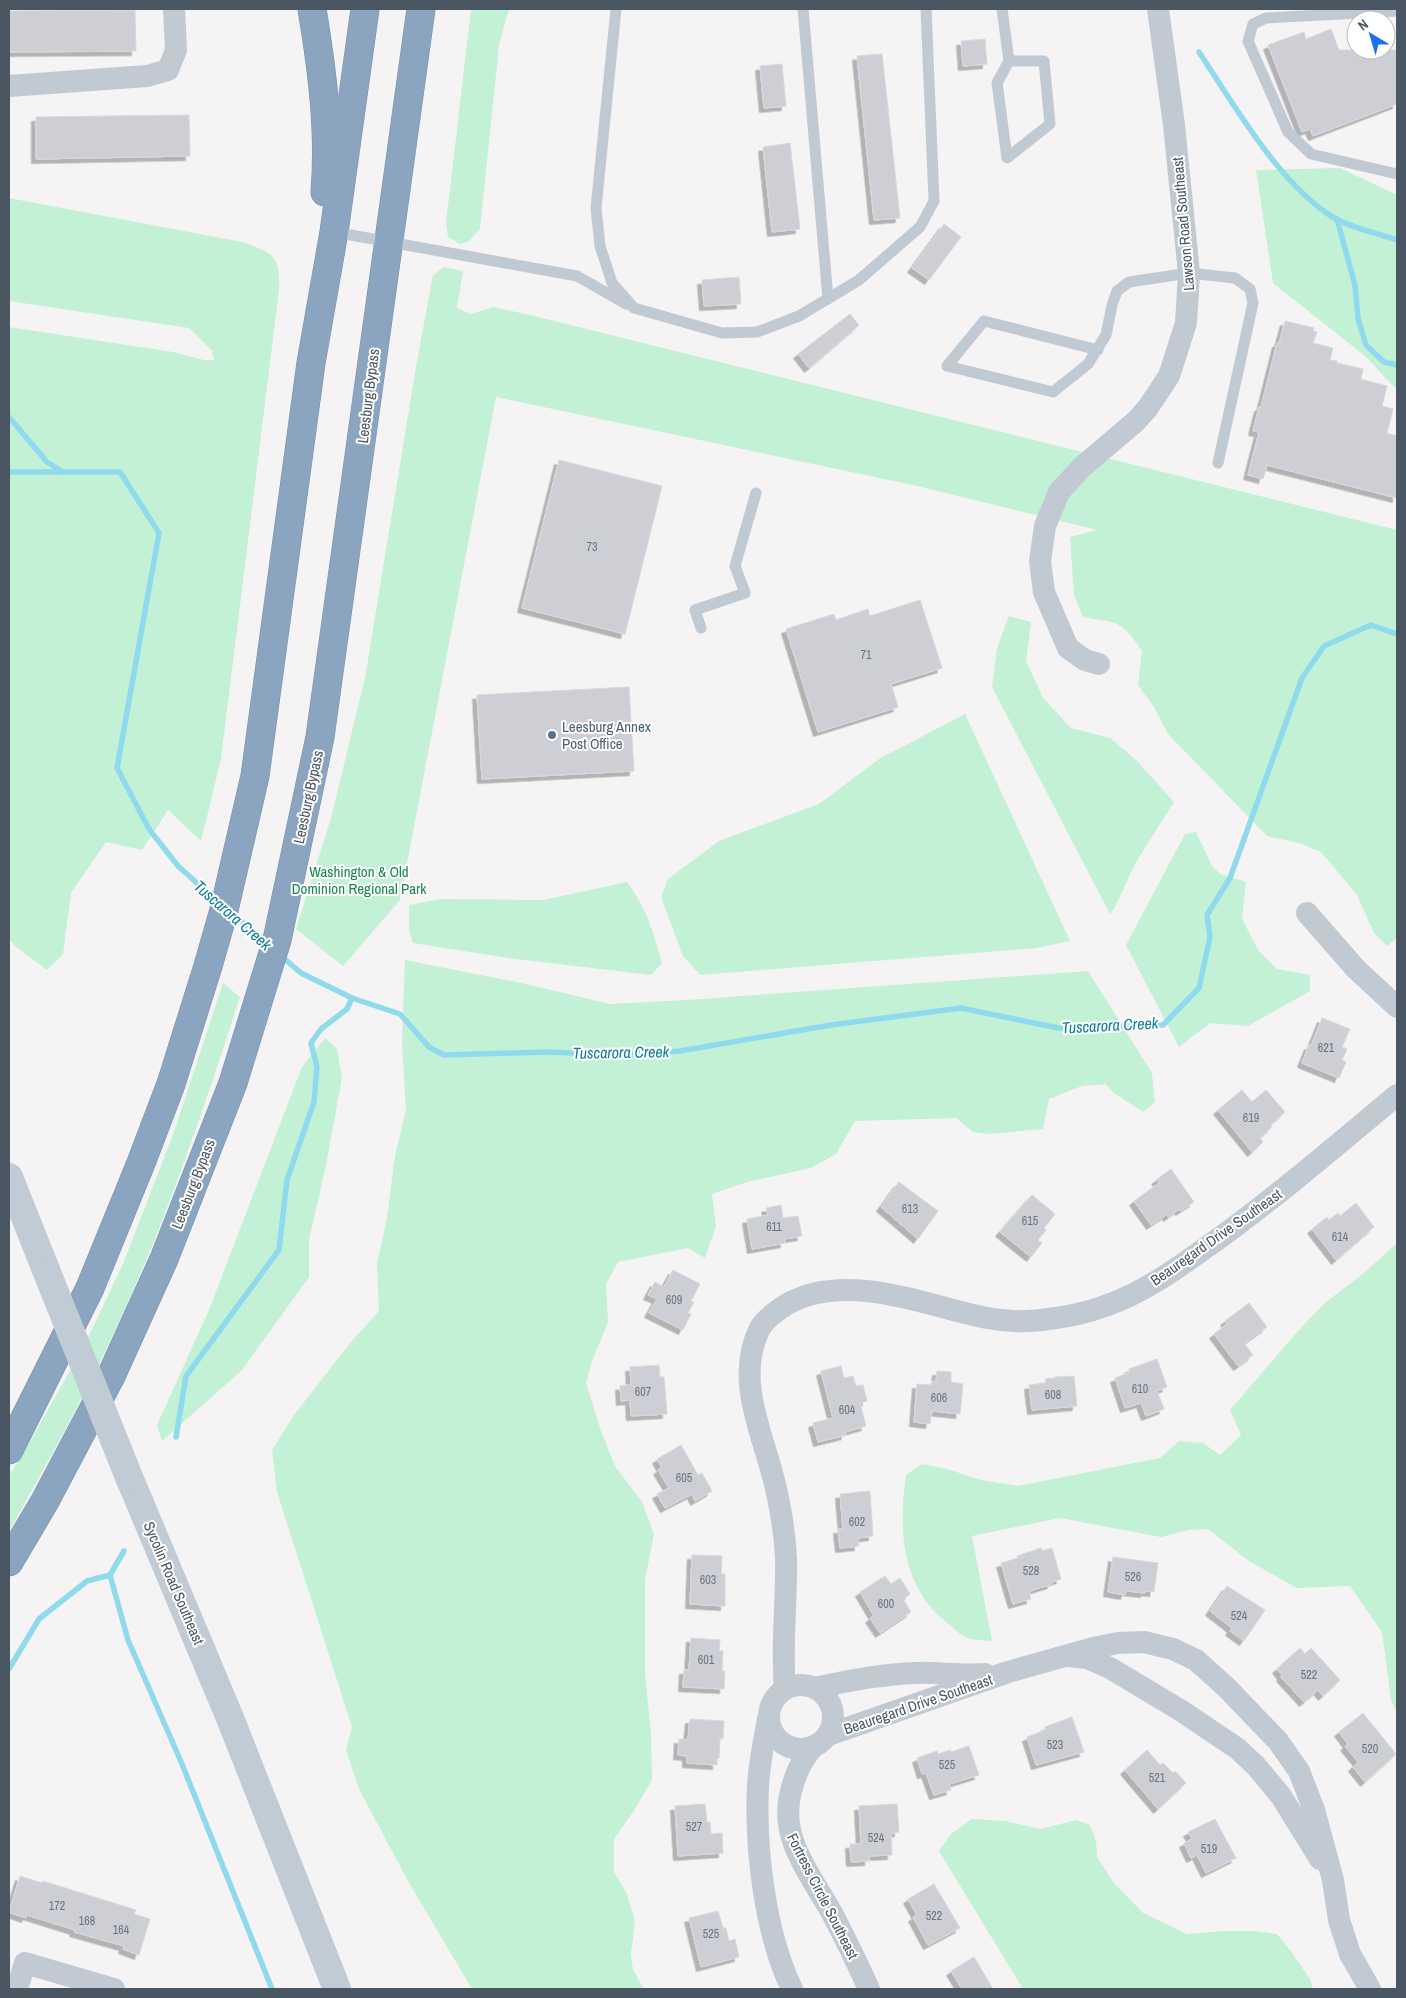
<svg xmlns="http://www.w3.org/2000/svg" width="1406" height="1998" font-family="'Archivo Narrow',sans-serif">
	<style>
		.green { fill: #c3f1d5 }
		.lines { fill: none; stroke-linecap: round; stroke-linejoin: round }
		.stream { stroke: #90daee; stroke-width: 5.5 }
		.building { fill: #cdcfd5; stroke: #d7d9de; filter: url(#shadow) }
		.motorway-casing { stroke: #7690ad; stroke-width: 29 }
		.service { stroke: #c1cad2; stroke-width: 11 }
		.minor { stroke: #c1cad2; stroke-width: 22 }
		.secondary { stroke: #c1cbd6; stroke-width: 28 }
		.motorway { stroke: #8ba5c1; stroke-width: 28 }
		.secondary-bridge { stroke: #c1cbd6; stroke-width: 28 }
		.service-dot { fill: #5c6f8a; stroke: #fff; stroke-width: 2 }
		.labels { text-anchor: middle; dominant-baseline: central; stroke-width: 4; stroke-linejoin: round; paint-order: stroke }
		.number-label { font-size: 12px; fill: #6b747e }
		.street-label { font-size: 15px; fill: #4a5661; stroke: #fff }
		.service-label { font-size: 15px; fill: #4e5e75; stroke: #fff; text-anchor: start }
		.park-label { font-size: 15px; fill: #17864f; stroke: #fff }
		.water-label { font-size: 16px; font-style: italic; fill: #0c7c9b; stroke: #fff }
	</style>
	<defs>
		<filter id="shadow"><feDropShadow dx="-4.5" dy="4.5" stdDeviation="0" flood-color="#0004"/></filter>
	</defs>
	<rect width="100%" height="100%" fill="#f5f3f3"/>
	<g class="green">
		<polygon points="471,9 509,9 499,45 480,229 469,241 460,244 448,237 446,223"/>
		<polygon points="1340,168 1397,195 1397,390 1365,356 1273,283 1256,170"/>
		<path d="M9,198l233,44c32,11 38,13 37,48l-58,469 -20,82 -33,-31 -26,40 -36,-8 -35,51 -8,61 -16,16 -31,-23 -7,-8v-612l164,25 31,8h10l-2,-9 -23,-23 -180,-27z"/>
		<path d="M444,267l19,4 -6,37 14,6 22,-7 37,8 867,215v408l-10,8 -13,-13 -17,-38 -36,-43 -22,-9 -32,-7 -99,-102 -14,-27 -16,-22 4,-34c-21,-31 -23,-28 -59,-34l-9,-22 -4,-58 27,-7 -184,-45 -417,-88 -96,503 -57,66 -47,-37 35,-111 34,-140 51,-311 17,-92z"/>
		<polygon points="1009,616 1031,622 1026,661 1043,698 1071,728 1110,738 1136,760 1174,802 1136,862 1115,907 1110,914 992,687 997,648"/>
		<polygon points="965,714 1070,941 1036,948 700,975 683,956 661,897 668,879 719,841 819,804 879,759"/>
		<polygon points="1196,832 1212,866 1220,874 1246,882 1242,919 1258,950 1277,969 1310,975 1310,991 1248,1026 1210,1023 1179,1047 1126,945 1185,834"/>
		<path d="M627,882c19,25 27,51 35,81l-11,12 -143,-17 -95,-15 -4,-14v-24l31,-6 103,1z"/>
		<polygon points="405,960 517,982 610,1004 687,1000 1088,971 1152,1073 1155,1102 1143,1112 1114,1093 1105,1084 1082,1086 1049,1099 1043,1129 989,1134 973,1132 956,1118 855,1121 836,1154 811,1168 747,1182 712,1194 716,1226 705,1258 688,1248 618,1262 606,1284 608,1322 592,1361 586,1383 600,1428 615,1466 642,1502 654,1534 645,1580 645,1674 651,1733 652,1780 633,1812 614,1839 614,1872 626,1892 635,1920 631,1953 633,1970 644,1989 472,1989 408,1881 359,1789 346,1750 352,1727 277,1492 272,1450 294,1415 350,1343 379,1311 377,1264 387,1218 395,1156 406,1110 402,1044"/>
		<path d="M223,983l17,14c-37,115 -76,230 -128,340 -31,67 -67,130 -103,194v-55l21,-34 56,-100 37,-78 51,-132z"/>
		<polygon points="325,1038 337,1049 342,1078 326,1165 309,1240 309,1277 242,1370 162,1441 157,1425 209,1310 302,1067"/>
		<path d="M1397,1243v471l-6,-14 -9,-68 -32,-46 -53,2 -48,-27 -41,-32 -19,1 -28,7 -101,-19 -88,18 20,105c-8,-1 -19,0 -27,-4 -5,-2 -10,-8 -15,-12 -49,-36 -52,-95 -44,-150l16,-11 25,5 34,11 37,6 142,-28 19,-17 24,2 17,12 21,-20 -11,-25 68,-79 28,-29 38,-29z"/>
		<polygon points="972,1819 1005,1821 1041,1829 1076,1820 1090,1825 1096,1841 1097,1857 1114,1883 1143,1913 1187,1934 1226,1931 1254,1931 1277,1934 1290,1950 1310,1979 1313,1989 1023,1989 939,1851 951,1834"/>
	</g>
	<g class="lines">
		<g class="stream">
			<path d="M1199,52c35,53 82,135 137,167 16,9 44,15 61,21"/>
			<polyline points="1337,219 1355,285 1358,319 1366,345 1384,362 1397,365"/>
			<polyline points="9,417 47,462 63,472"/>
			<polyline points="9,472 120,472 159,533 117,768 149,829 178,866 217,901"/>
			<polyline points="232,913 268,945"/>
			<polyline points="281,956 301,973 352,998 400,1014 429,1047 444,1055 547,1052 623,1055 680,1051 831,1025 961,1008 1058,1028 1163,1025 1199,988 1210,937 1207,915 1230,878 1302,678 1324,646 1371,625 1397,634"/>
			<polyline points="176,1437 186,1376 279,1250 287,1180 314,1102 317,1067 311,1043 321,1029 347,1009 352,998"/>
			<polyline points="110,1575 128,1640 182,1764 272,1989"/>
			<polyline points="9,1669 39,1619 87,1581 110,1575 124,1551"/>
		</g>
	</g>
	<g class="building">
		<polygon points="135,10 136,51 9,52 9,11"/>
		<polygon points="1331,29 1339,50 1397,50 1397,104 1313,136 1310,129 1302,132 1268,45 1304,32 1306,39"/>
		<polygon points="985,39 987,64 963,66 961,41"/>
		<polygon points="882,54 900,218 874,220 857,56"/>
		<polygon points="782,64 786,106 764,108 760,66"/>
		<polygon points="189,115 190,156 36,159 36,117"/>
		<polygon points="790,143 800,229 772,232 763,147"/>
		<polygon points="944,224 961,237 929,280 912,268"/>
		<polygon points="739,277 741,304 704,306 702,280"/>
		<polygon points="850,314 859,325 809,368 798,354"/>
		<polygon points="1285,321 1314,328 1313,331 1317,332 1313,343 1333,348 1330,360 1337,361 1337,363 1363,369 1361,379 1387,386 1382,406 1393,409 1387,433 1397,436 1397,498 1267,465 1263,479 1248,475 1259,432 1253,431 1259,407 1261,407 1277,343 1279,343"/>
		<polygon points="559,460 662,486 625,634 522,608"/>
		<polygon points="920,600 942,668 891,684 898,707 818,732 786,629 834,614 836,620 868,609 870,616"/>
		<polygon points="629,687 634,771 482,779 477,695"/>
		<polygon points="1322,1018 1350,1029 1342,1047 1347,1049 1342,1060 1346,1062 1339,1078 1302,1063 1309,1045 1311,1046"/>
		<polygon points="1242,1090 1252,1102 1266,1090 1285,1112 1270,1125 1272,1127 1260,1138 1263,1142 1252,1152 1218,1110"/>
		<polygon points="1171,1169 1194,1202 1180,1211 1179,1209 1168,1217 1167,1214 1151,1225 1134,1201 1159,1183 1156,1180"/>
		<polygon points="899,1182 938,1211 918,1239 881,1207"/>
		<polygon points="1032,1195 1055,1214 1044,1228 1046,1230 1038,1240 1042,1243 1031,1257 1000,1232"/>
		<polygon points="1356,1203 1374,1227 1336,1260 1312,1229 1327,1217 1329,1220 1338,1213 1340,1216"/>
		<polygon points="781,1205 783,1218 798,1216 802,1236 784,1239 785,1243 752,1249 747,1219 768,1215 766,1208"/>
		<polygon points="673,1270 700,1284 691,1301 694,1302 688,1313 691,1314 683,1330 649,1313 657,1299 648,1295 655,1282 664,1287"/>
		<polygon points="1249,1303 1267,1327 1244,1343 1253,1355 1238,1366 1214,1334 1227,1324 1225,1321"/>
		<polygon points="1157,1359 1167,1387 1157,1391 1164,1409 1146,1416 1141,1403 1125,1408 1115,1378 1129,1373 1129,1369"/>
		<polygon points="659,1365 660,1377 664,1377 667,1414 631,1416 630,1400 621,1401 620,1386 631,1385 630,1367"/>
		<polygon points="841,1366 844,1378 853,1376 856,1386 863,1385 867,1401 860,1403 866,1426 845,1432 846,1435 818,1442 813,1423 833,1418 821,1371"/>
		<polygon points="937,1371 951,1372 951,1382 963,1384 960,1414 932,1411 930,1424 914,1422 917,1384 932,1385 932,1381 936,1382"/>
		<polygon points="1074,1376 1077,1406 1032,1410 1029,1385 1046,1383 1045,1379 1055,1378 1055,1377"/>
		<polygon points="681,1445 698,1475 702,1473 712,1491 695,1501 692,1494 665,1508 657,1494 669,1488 658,1470 662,1468 657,1459"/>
		<polygon points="870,1491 873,1536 858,1538 859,1546 840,1548 838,1529 843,1529 840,1494"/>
		<polygon points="1041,1548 1042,1551 1052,1548 1061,1579 1051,1582 1052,1584 1029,1591 1031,1599 1013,1604 1001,1563 1018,1558 1017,1556"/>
		<polygon points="692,1555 722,1556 721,1574 725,1574 725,1606 690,1604"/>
		<polygon points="1113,1557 1158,1563 1154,1592 1145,1591 1145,1593 1126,1591 1125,1595 1108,1592"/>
		<polygon points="885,1576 891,1584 900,1578 910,1594 903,1599 911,1612 880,1633 870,1618 874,1616 860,1592"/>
		<polygon points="1227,1586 1265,1610 1244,1641 1230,1631 1232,1628 1210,1611"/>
		<polygon points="691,1638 720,1640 719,1651 723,1651 722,1671 725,1671 724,1689 683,1687 684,1670 689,1670"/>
		<polygon points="1300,1648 1305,1654 1311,1648 1340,1680 1323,1696 1318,1690 1304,1702 1281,1677 1282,1675 1277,1669"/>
		<polygon points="1363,1713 1396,1754 1365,1782 1353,1767 1358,1762 1345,1746 1348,1744 1339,1732"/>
		<polygon points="1072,1717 1084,1752 1036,1765 1027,1737 1046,1730 1045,1727"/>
		<polygon points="690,1719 724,1721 723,1739 720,1739 719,1758 717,1758 717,1765 687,1763 687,1756 678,1755 679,1739 688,1740"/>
		<polygon points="969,1746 979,1775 949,1784 951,1790 934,1795 926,1773 922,1774 917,1758 937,1751 938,1754 950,1750 951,1752"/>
		<polygon points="1147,1750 1160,1765 1163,1763 1173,1773 1175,1771 1186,1783 1158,1809 1125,1770"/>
		<polygon points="705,1804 707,1822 710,1822 711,1834 722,1833 723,1853 678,1856 675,1806"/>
		<polygon points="897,1804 899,1832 891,1833 892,1855 869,1856 869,1861 851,1862 850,1844 861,1844 859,1806"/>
		<polygon points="1215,1819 1236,1858 1206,1873 1197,1855 1191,1858 1184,1843 1192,1839 1188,1832"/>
		<polygon points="20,1876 42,1883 43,1881 136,1910 134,1914 150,1919 139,1955 123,1949 124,1946 74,1932 75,1930 27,1915 26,1918 9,1912"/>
		<polygon points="934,1884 960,1928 928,1945 913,1917 917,1915 908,1899"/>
		<polygon points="718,1911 723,1928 726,1928 729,1941 735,1939 739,1957 701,1967 689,1918"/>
		<polygon points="974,1957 993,1989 962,1989 951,1971"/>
	</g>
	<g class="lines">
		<defs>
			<g id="motorway">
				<path d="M312,9c10,60 18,122 13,183"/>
				<polyline points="9,1450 90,1288 141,1163 171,1084 208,966 224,910 255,776 311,363 334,232 365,9"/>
				<polyline points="9,1562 45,1501 111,1376 164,1259 233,1083 277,940 320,737 421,9"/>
			</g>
		</defs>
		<use href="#motorway" class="motorway-casing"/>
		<g class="service">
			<polyline points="616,9 596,208 600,246 612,283 634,308 722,333 757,332 799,316 859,280 920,227 934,201 926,9"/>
			<polyline points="803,9 828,299"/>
			<polyline points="1002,9 1009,61 997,83 1007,158 1050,124 1044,61 1009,61"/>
			<polyline points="1397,11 1266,18 1253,24 1248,41 1288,132 1311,154 1397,174"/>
			<polyline points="334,232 577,276 626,304"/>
			<polyline points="1098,350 984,321 947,366 1053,392 1088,364 1106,335 1112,305 1117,291 1129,282 1189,273 1235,278 1250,289 1253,303 1218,463"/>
			<polyline points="701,628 695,610 745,593 735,566 756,493"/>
		</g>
		<g class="minor">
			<polyline points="9,86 147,76 168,70 176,50 174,9"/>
			<polyline points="1099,664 1085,660 1068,648 1044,592 1040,561 1045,526 1059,492 1082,467 1135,422 1147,409 1169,376 1186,323 1189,273 1174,125 1158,9"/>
			<polyline points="1307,913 1356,969 1397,1007"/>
			<polyline points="1068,1656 1087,1658 1110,1668 1180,1710 1238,1749 1256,1766 1281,1796 1320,1859"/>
			<circle cx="801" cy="1717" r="32"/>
			<path d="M815,1688c31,-7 69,-14 100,-15 23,-1 46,3 70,1"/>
			<path d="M785,1689c-4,-44 2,-87 1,-131 -1,-20 -4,-41 -8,-60 -10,-56 -46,-114 -18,-170 6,-10 19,-19 29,-25 60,-32 137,3 198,15 16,3 38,4 54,2 23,-3 43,-6 64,-14 41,-14 78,-42 113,-67 62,-45 120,-95 179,-144"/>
			<path d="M768,1719c-4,22 -9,45 -10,68 -3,62 7,146 34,202"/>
			<polyline points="828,1735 1008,1672 1093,1648 1118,1643 1144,1642 1173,1649 1196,1660 1227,1688 1278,1741 1299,1771 1314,1810 1333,1880 1339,1920 1350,1954 1370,1989"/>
			<path d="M813,1747c-12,15 -17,25 -22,44 -13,48 21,85 43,126 12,23 24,48 35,72"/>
			<polyline points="17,1989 25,1963 114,1989"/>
		</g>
		<g class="secondary">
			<polyline points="9,1177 46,1270"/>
			<polyline points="129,1477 230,1718 337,1989"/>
		</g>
		<use href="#motorway" class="motorway"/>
		<polyline class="secondary-bridge" points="46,1270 129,1477"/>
	</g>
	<circle class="service-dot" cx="552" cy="735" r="5"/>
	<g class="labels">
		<g class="number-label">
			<text x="592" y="547">73</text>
			<text x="866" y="655">71</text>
			<text x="1326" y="1048">621</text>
			<text x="1251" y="1118">619</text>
			<text x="910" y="1209">613</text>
			<text x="1030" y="1221">615</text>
			<text x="774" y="1227">611</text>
			<text x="1340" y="1237">614</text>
			<text x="674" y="1300">609</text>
			<text x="1140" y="1389">610</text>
			<text x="643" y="1392">607</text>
			<text x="1053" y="1395">608</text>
			<text x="939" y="1398">606</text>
			<text x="847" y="1410">604</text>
			<text x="684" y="1478">605</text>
			<text x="857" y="1522">602</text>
			<text x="1031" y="1571">528</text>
			<text x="1133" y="1577">526</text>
			<text x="708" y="1580">603</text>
			<text x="886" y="1604">600</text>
			<text x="1239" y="1616">524</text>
			<text x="706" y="1660">601</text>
			<text x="1309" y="1675">522</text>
			<text x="1055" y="1745">523</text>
			<text x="1370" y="1749">520</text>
			<text x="947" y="1765">525</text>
			<text x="1157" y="1778">521</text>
			<text x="694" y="1827">527</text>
			<text x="876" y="1838">524</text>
			<text x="1209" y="1849">519</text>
			<text x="57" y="1906">172</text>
			<text x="934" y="1916">522</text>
			<text x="87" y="1921">168</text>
			<text x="121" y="1930">164</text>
			<text x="711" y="1934">525</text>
		</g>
		<g class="street-label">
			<text transform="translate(1183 224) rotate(-95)">Lawson Road Southeast</text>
			<text transform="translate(368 396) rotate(-83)">Leesburg Bypass</text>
			<text transform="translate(308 797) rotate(-78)">Leesburg Bypass</text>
			<text transform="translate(193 1184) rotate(-69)">Leesburg Bypass</text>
			<text transform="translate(1216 1237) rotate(-35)">Beauregard Drive Southeast</text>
			<text transform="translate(174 1583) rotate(67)">Sycolin Road Southeast</text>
			<text transform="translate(918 1704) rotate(-19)">Beauregard Drive Southeast</text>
			<text transform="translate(823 1896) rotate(63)">Fortress Circle Southeast</text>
		</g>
		<g class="service-label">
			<text x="562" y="726">Leesburg Annex<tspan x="562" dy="17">Post Office</tspan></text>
		</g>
		<g class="park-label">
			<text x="359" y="871">Washington &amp; Old<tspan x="359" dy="17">Dominion Regional Park</tspan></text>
		</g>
		<g class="water-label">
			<text transform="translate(233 915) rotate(41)">Tuscarora Creek</text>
			<text transform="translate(1110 1025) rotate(-3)">Tuscarora Creek</text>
			<text transform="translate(621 1052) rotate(-1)">Tuscarora Creek</text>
		</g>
	</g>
	<rect width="1406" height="1998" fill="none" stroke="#4a5661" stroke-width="20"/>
	<g transform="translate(1371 35) rotate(322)"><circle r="24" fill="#ffffff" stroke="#b7bbc0"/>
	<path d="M0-4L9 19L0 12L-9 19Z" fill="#1a73e8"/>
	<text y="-8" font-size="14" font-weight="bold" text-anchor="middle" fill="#4a5661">N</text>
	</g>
</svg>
